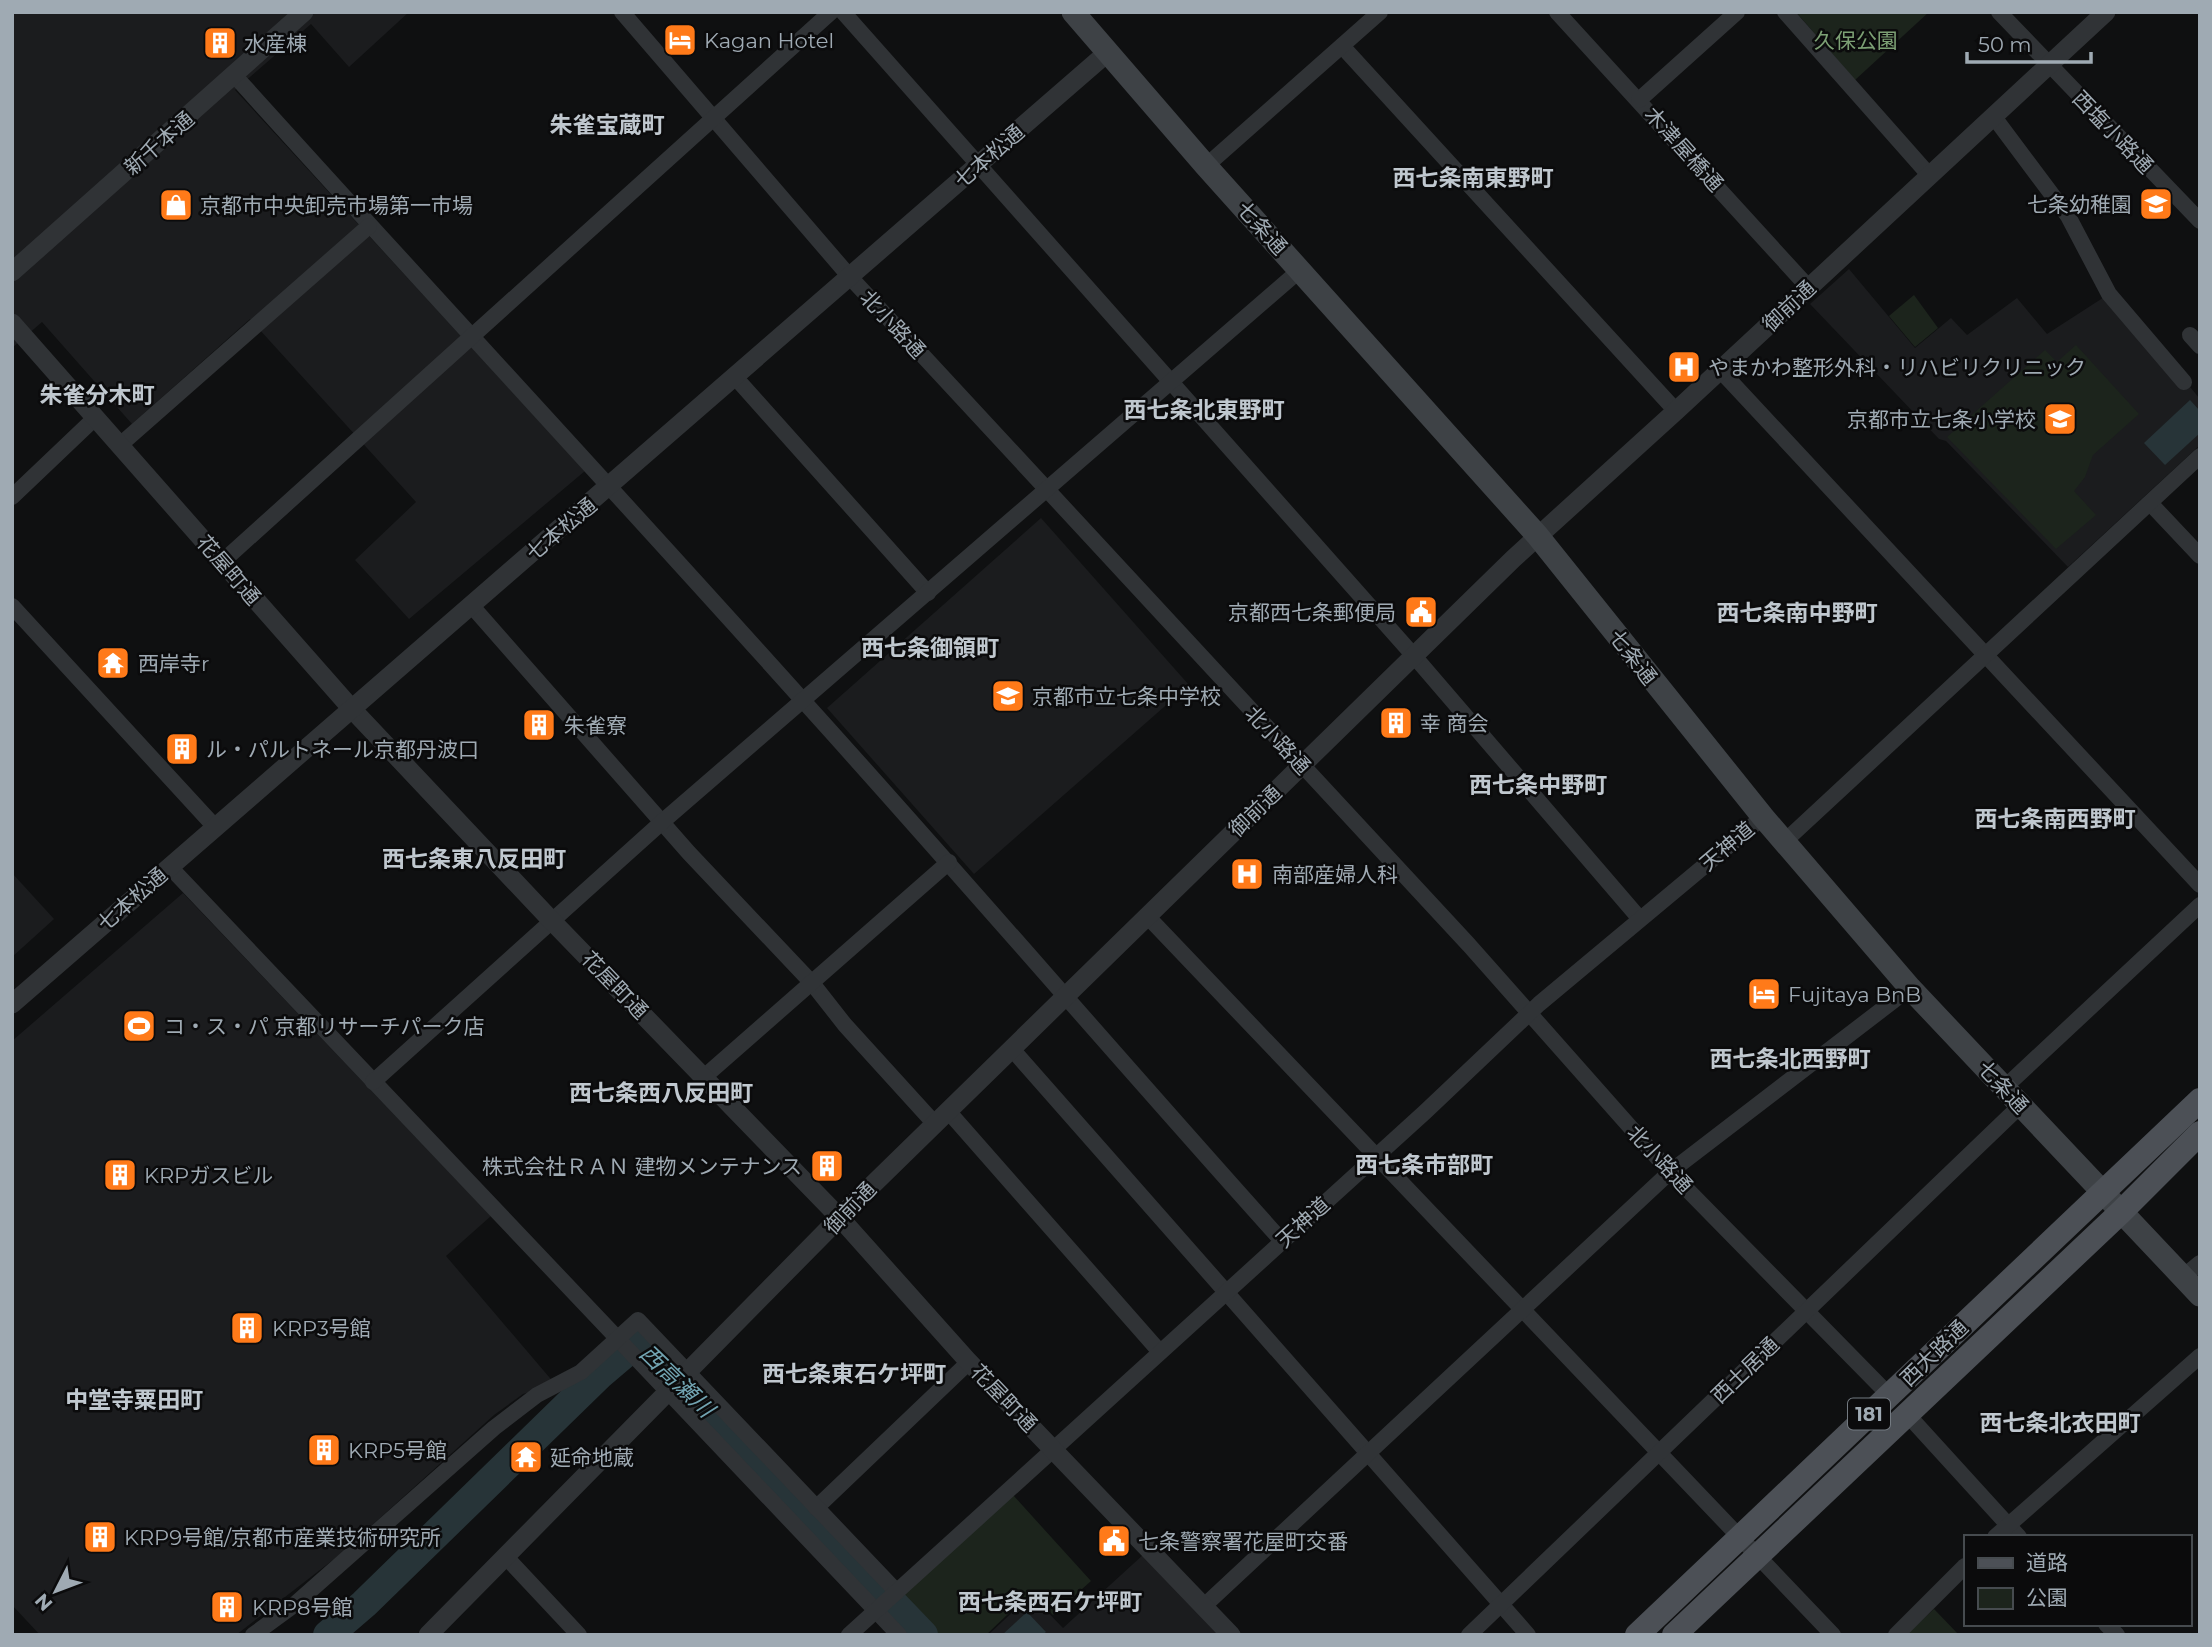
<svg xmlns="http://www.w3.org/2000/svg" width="2212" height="1647" font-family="Montserrat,'Noto Sans JP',sans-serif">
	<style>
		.built { fill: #1b1c1e }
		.green { fill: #1c241c }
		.water { fill: #273438 }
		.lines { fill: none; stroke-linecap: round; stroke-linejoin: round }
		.river { stroke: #273438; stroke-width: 30 }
		.minor { stroke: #303336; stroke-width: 16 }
		.tertiary { stroke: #303336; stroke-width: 19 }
		.secondary { stroke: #3e4246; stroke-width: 23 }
		.primary { stroke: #4c5056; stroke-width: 24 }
		.labels { text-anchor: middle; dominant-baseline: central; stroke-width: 5; stroke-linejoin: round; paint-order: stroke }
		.shield { fill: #0b0b0c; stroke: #737a81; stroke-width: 2 }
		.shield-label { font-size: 19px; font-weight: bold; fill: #9faab3 }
		.poi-label { font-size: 21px; fill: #9faab3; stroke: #0b0b0c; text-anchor: start }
		.park-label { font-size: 21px; fill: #7ca074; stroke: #0b0b0c }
		.street-label { font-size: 21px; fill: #9faab3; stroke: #0b0b0c }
		.neighbourhood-label { font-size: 23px; font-weight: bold; fill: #c0c8cf; stroke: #0b0b0c }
		.water-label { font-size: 23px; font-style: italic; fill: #72a4b2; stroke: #0b0b0c }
	</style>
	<rect width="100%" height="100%" fill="#0f1011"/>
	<g class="built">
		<polygon points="12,12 409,12 349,67 311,24 235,90 585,471 409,619 355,560 416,502 250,319 132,424 42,322 12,348"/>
		<polygon points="1849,269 1915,348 1951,318 1967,335 2017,298 2047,334 2112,292 2200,399 2200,445 2068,567 1946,441 1939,439 1810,304"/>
		<polygon points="1041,518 1189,685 974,874 827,708"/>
		<polygon points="12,873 54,919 12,957"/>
		<polygon points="183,893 491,1216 446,1256 555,1384 523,1394 494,1415 338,1556 236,1635 40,1635 12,1605 12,1041"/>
		<polygon points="1144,1554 1221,1635 988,1635 1031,1595 1063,1628"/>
	</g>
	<g class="green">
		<polygon points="1796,12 1929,12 1855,80"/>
		<polygon points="1914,295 1938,328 1915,347 1889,316"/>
		<polygon points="2076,345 2139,414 2093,455 2085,477 2074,491 2096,515 2056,549 1947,437 2045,350 2057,362"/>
		<polygon points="1013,1495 1091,1581 1053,1615 1031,1592 986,1635 936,1635 900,1596"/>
		<polygon points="1934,1609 1959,1635 1906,1635"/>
	</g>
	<g class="water">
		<polygon points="2190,400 2200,411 2200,433 2165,465 2144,443"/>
		<polygon points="1027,1612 1046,1632 1042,1635 1002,1635"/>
	</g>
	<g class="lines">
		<polyline class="river" points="328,1635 364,1604 600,1374 640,1340 923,1635"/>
		<g class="minor">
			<polyline points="622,12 850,277 1469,945 1670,1172 1889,1395"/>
			<polyline points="843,12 1414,656 1640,919"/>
			<polyline points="1557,12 1809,288"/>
			<polyline points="1785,12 1930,176"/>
			<polyline points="1999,12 2200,221"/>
			<polyline points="1342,46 1676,411"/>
			<path d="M235,76c190,211 383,418 572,629 160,177 315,358 475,536"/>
			<polyline points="1639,100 1737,12"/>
			<polyline points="1994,117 2068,216 2109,294 2184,382"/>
			<polyline points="1206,166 1380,12"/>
			<polyline points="2190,335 2200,346"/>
			<polyline points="1720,370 2200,885"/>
			<polyline points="735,377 928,593"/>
			<polyline points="120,445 369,226"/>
			<polyline points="12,497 95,418"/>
			<polyline points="2150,503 2200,556"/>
			<polyline points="222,562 831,12"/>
			<polyline points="471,605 689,853 812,983 845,1025 935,1124"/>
			<polyline points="12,606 216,828"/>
			<polyline points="1784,842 2200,456"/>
			<polyline points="169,866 899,1635"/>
			<polyline points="1148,917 1833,1635"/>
			<polyline points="1012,1049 1528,1635"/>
			<polyline points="704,1077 949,862"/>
			<polyline points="373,1082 662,822 1300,270"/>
			<polyline points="2004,1088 2200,905"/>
			<polyline points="948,1111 1160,1352"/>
			<polyline points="2183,1277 2200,1263"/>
			<polyline points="1906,1413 2019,1537"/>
			<polyline points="816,1508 969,1362"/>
			<polyline points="1995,1537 2200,1356"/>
			<polyline points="505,1556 579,1635"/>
			<polyline points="1204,1606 1670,1172 1910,988"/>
			<polyline points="2106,1624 2117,1635"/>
			<polyline points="253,1635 294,1605 494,1428 537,1395 581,1372 638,1320 897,1592"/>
			<polyline points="849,1635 1425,1112 1539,1004 1763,817"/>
			<polyline points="1469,1635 2020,1106"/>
			<polyline points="1896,1635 1965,1566"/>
		</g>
		<g class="tertiary">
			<polyline points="12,272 304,12"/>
			<polyline points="12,323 351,708 551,920 841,1219 967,1360 1231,1635"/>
			<polyline points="12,1004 1108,52"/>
			<polyline points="428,1635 858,1199 1513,559 1676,411 2106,12"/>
		</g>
		<polyline class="secondary" points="1073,12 1206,166 1537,535 1763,817 1910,988 2200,1295"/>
		<g class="primary">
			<polyline points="1637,1635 2200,1100"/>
			<polyline points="1674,1635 2121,1212 2200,1133"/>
		</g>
	</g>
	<defs>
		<symbol id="hotel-square" viewBox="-11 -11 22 22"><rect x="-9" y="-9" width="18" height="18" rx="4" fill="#ff7a19" stroke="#0b0b0c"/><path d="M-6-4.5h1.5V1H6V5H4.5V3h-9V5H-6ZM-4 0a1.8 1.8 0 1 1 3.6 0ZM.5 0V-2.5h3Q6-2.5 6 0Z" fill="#fff"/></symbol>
		<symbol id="building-square" viewBox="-11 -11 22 22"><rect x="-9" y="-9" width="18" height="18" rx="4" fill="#ff7a19" stroke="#0b0b0c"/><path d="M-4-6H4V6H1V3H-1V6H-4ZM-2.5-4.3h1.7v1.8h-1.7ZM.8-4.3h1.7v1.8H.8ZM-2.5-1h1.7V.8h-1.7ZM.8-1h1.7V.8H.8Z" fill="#fff"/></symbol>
		<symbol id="school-square" viewBox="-11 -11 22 22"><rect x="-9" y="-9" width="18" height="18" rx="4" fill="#ff7a19" stroke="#0b0b0c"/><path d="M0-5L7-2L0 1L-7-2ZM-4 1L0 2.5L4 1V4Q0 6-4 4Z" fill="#fff"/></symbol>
		<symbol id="shop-square" viewBox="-11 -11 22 22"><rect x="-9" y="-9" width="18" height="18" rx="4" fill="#ff7a19" stroke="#0b0b0c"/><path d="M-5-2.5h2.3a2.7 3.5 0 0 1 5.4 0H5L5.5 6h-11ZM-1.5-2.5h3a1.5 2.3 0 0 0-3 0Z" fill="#fff"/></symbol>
		<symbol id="hospital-square" viewBox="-11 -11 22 22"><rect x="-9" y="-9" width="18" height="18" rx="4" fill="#ff7a19" stroke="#0b0b0c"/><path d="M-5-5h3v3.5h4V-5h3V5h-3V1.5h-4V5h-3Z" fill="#fff"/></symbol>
		<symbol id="civic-square" viewBox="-11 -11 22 22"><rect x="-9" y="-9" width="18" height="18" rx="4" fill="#ff7a19" stroke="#0b0b0c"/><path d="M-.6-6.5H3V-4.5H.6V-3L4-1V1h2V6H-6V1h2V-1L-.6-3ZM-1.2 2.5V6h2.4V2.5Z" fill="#fff"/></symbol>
		<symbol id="temple-square" viewBox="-11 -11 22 22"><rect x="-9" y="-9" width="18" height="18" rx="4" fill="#ff7a19" stroke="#0b0b0c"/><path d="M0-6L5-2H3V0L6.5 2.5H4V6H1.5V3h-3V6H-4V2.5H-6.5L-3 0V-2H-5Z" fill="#fff"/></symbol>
		<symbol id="stadium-square" viewBox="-11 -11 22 22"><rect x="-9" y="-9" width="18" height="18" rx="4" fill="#ff7a19" stroke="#0b0b0c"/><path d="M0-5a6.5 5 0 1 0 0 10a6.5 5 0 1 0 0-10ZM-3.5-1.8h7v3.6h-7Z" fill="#fff"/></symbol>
	</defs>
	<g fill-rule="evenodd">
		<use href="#hotel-square" x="661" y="21" width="38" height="38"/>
		<use href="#building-square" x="201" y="24" width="38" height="38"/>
		<use href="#school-square" x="2137" y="185" width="38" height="38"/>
		<use href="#shop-square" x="157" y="186" width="38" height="38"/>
		<use href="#hospital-square" x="1665" y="348" width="38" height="38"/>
		<use href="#school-square" x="2041" y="400" width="38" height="38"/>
		<use href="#civic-square" x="1402" y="593" width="38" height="38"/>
		<use href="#temple-square" x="94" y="644" width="38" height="38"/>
		<use href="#school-square" x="989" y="677" width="38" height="38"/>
		<use href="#building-square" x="1377" y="704" width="38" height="38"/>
		<use href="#building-square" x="520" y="706" width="38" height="38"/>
		<use href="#building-square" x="163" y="730" width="38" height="38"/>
		<use href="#hospital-square" x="1228" y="855" width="38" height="38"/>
		<use href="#hotel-square" x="1745" y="975" width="38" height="38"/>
		<use href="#stadium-square" x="120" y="1007" width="38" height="38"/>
		<use href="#building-square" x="808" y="1147" width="38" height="38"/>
		<use href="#building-square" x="101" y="1156" width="38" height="38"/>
		<use href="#building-square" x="228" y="1309" width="38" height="38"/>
		<use href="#building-square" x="305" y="1431" width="38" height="38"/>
		<use href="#temple-square" x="507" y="1438" width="38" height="38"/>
		<use href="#building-square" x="81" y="1518" width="38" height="38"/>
		<use href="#civic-square" x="1095" y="1522" width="38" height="38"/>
		<use href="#building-square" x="208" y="1588" width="38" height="38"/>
	</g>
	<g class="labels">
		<rect class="shield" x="1848" y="1398.5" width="42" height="31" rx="5"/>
		<g class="shield-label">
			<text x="1869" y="1414">181</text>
		</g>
		<g class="poi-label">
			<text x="704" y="40">Kagan Hotel</text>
			<text x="244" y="43">水産棟</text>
			<text x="2132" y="204" text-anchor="end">七条幼稚園</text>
			<text x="200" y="205">京都市中央卸売市場第一市場</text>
			<text x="1708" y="367">やまかわ整形外科・リハビリクリニック</text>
			<text x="2036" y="419" text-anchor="end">京都市立七条小学校</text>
			<text x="1396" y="612" text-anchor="end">京都西七条郵便局</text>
			<text x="138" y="663">西岸寺r</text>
			<text x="1032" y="696">京都市立七条中学校</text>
			<text x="1420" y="723">幸 商会</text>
			<text x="564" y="725">朱雀寮</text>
			<text x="206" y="749">ル・パルトネール京都丹波口</text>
			<text x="1272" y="874">南部産婦人科</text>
			<text x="1788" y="994">Fujitaya BnB</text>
			<text x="164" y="1026">コ・ス・パ 京都リサーチパーク店</text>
			<text x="802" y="1166" text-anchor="end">株式会社ＲＡＮ 建物メンテナンス</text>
			<text x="144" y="1175">KRPガスビル</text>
			<text x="272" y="1328">KRP3号館</text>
			<text x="348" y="1450">KRP5号館</text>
			<text x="550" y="1457">延命地蔵</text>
			<text x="124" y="1537">KRP9号館/京都市産業技術研究所</text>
			<text x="1138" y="1541">七条警察署花屋町交番</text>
			<text x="252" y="1607">KRP8号館</text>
		</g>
		<g class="park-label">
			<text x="1856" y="40">久保公園</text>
		</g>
		<g class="street-label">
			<text transform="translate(2113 132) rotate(46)">西塩小路通</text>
			<text transform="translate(159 143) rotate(-41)">新千本通</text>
			<text transform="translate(1684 149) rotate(48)">木津屋橋通</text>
			<text transform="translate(989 156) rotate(-41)">七本松通</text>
			<text transform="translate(1262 228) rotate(48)">七条通</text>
			<text transform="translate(1789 306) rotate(-43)">御前通</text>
			<text transform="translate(893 324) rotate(47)">北小路通</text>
			<text transform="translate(561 529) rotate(-40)">七本松通</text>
			<text transform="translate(229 570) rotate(49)">花屋町通</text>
			<text transform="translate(1633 657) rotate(52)">七条通</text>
			<text transform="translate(1278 740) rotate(47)">北小路通</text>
			<text transform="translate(1255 811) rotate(-44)">御前通</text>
			<text transform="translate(1727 846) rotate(-40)">天神道</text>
			<text transform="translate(132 899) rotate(-41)">七本松通</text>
			<text transform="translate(615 985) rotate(46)">花屋町通</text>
			<text transform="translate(2003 1087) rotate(47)">七条通</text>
			<text transform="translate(1660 1159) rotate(47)">北小路通</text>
			<text transform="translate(850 1208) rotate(-46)">御前通</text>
			<text transform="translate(1303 1222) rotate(-42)">天神道</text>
			<text transform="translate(1934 1353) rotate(-44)">西大路通</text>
			<text transform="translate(1745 1370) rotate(-44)">西土居通</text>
			<text transform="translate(1004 1398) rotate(46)">花屋町通</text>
		</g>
		<g class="neighbourhood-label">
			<text x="607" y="125">朱雀宝蔵町</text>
			<text x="1473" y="178">西七条南東野町</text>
			<text x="97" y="395">朱雀分木町</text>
			<text x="1204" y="410">西七条北東野町</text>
			<text x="1797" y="613">西七条南中野町</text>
			<text x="930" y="648">西七条御領町</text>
			<text x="1538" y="785">西七条中野町</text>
			<text x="2055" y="819">西七条南西野町</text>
			<text x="474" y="859">西七条東八反田町</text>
			<text x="1790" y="1059">西七条北西野町</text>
			<text x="661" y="1093">西七条西八反田町</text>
			<text x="1424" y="1165">西七条市部町</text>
			<text x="854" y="1374">西七条東石ケ坪町</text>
			<text x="134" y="1400">中堂寺粟田町</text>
			<text x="2060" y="1423">西七条北衣田町</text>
			<text x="1050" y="1602">西七条西石ケ坪町</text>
		</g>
		<g class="water-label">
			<text transform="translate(677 1381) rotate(44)">西高瀬川</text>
		</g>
	</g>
	<rect width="2212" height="1647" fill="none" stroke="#9faab3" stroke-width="28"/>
	<rect x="1964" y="1535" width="228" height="91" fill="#0b0b0c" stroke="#464b4f" stroke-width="2"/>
	<rect x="1978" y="1558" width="35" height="10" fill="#4c5056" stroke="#464b4f" stroke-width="2"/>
	<text x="2026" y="1570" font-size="21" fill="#9faab3">道路</text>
	<rect x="1978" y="1588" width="35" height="21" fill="#1c241c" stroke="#464b4f" stroke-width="2"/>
	<text x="2026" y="1605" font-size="21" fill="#9faab3">公園</text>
	<g transform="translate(56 1591) rotate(228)" stroke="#0b0b0c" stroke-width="5" paint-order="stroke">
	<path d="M0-5L12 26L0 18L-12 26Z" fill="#9faab3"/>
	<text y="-10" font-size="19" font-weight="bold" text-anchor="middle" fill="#9faab3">N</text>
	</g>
	<path d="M1967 52v10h124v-10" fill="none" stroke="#9faab3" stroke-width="3.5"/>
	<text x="1978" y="52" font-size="21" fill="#9faab3" stroke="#0b0b0c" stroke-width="5" paint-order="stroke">50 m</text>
</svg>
